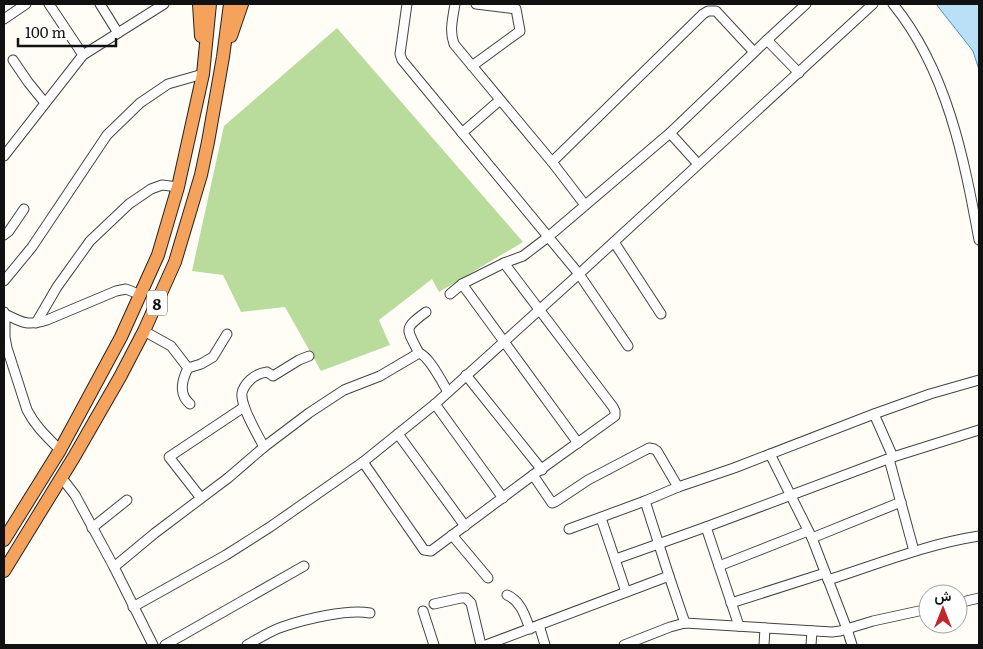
<svg xmlns="http://www.w3.org/2000/svg" width="983" height="649" font-family="Literata,Vazirmatn,serif">
	<style>
		.forest { fill: #b9dc9c }
		.water { fill: #b9e0f7; stroke: #3f96cf }
		.lines { fill: none; stroke-linecap: round; stroke-linejoin: round }
		.minor-casing { stroke: #444; stroke-width: 11 }
		.highway-casing { stroke: #222; stroke-width: 14 }
		.minor { stroke: #fff; stroke-width: 9 }
		.highway { stroke: #f5a25d; stroke-width: 12 }
		.labels { text-anchor: middle; dominant-baseline: central; stroke-width: 5; stroke-linejoin: round; paint-order: stroke }
		.shield { fill: #fff; stroke: #585858; stroke-width: 1 }
		.shield-label { font-size: 15px; font-weight: bold; fill: #111 }
	</style>
	<rect width="100%" height="100%" fill="#fffdf5"/>
	<polygon class="forest" points="337,28 523,242 439,292 432,279 379,320 390,345 321,371 285,307 241,312 223,275 192,271 224,126"/>
	<polygon class="water" points="936,4 979,4 979,70 973,51"/>
	<g class="lines">
		<defs>
			<g id="minor">
				<polyline points="49,4 83,55"/>
				<polyline points="100,4 118,33"/>
				<polyline points="407,4 400,54 402,60 579,274 628,346"/>
				<path d="M455,4c-2,13 -6,27 -1,40l98,118 33,43"/>
				<path d="M893,4c54,66 71,154 86,236"/>
				<polyline points="4,19 26,4"/>
				<polyline points="767,40 799,73"/>
				<polyline points="13,60 28,82 45,103"/>
				<polyline points="472,66 520,31 516,9 476,4"/>
				<polyline points="462,133 500,100"/>
				<polyline points="670,133 698,164"/>
				<polyline points="4,156 83,55 164,4"/>
				<polyline points="552,162 703,14 708,11 716,11 754,52"/>
				<polyline points="4,235 9,231 24,209"/>
				<polyline points="614,242 661,314"/>
				<polyline points="4,281 32,247 107,135 140,103 168,84 203,74"/>
				<polyline points="462,284 578,443"/>
				<polyline points="450,294 462,284 504,263 523,256 548,237 670,133 767,40 806,4"/>
				<path d="M4,312l1,2c18,9 22,12 42,6l69,-29 10,-2 15,6"/>
				<path d="M5,314v23l2,11 20,62c8,16 20,27 33,40"/>
				<polyline points="36,323 57,287 90,241 129,204 151,189 162,185 178,187"/>
				<polyline points="144,331 171,346 188,368"/>
				<path d="M419,353c-13,-25 -16,-24 7,-41"/>
				<polyline points="466,375 542,470"/>
				<path d="M190,404c-12,-10 -8,-24 -2,-36l13,-4 12,-7 14,-23"/>
				<polyline points="435,404 503,498"/>
				<polyline points="874,414 893,457"/>
				<polyline points="398,434 465,526"/>
				<path d="M264,447c-6,-12 -24,-41 -22,-54 1,-5 5,-10 8,-13 5,-5 10,-7 17,-8l6,4 26,-16 10,-4"/>
				<polyline points="770,454 812,538 847,629 852,645"/>
				<polyline points="889,459 914,551"/>
				<polyline points="363,462 424,550 431,551 533,475 615,416 615,411 613,407 504,263"/>
				<polyline points="533,475 552,503 555,502 588,480 649,448 654,449 657,451 678,487"/>
				<polyline points="61,477 75,495 114,567 153,645"/>
				<polyline points="201,498 169,457 244,407"/>
				<polyline points="645,501 669,576 685,623"/>
				<polyline points="601,518 626,592"/>
				<polyline points="706,527 739,626"/>
				<polyline points="92,528 127,500"/>
				<polyline points="569,529 645,501 678,487 734,468 874,414 930,394 979,380"/>
				<polyline points="452,535 488,578"/>
				<polyline points="812,538 901,502"/>
				<polyline points="616,559 706,527 893,457 979,430"/>
				<polyline points="719,566 808,531"/>
				<path d="M114,567l41,-34 73,-55 36,-31 45,-34 35,-23 36,-14 39,-23c10,3 23,29 29,39"/>
				<path d="M828,580c50,-16 99,-36 151,-44"/>
				<path d="M507,595c14,6 18,21 23,34"/>
				<polyline points="731,603 825,573"/>
				<polyline points="958,603 979,598"/>
				<polyline points="434,604 461,598 466,598 471,603 481,645"/>
				<polyline points="133,607 226,555 270,527 363,462 435,404 579,274 873,4"/>
				<polyline points="423,611 434,645"/>
				<polyline points="539,625 545,645"/>
				<polyline points="165,645 304,566"/>
				<path d="M247,645c11,-6 23,-14 35,-18 23,-8 65,-18 88,-14"/>
				<polyline points="486,645 669,576"/>
				<polyline points="624,645 670,627 685,623 832,632 840,631 873,621 928,609"/>
				<polyline points="764,645 765,628"/>
				<polyline points="811,645 812,631"/>
			</g>
			<g id="highway">
				<polyline points="199,4 201,36"/>
				<polyline points="231,36 242,4"/>
				<polyline points="4,540 60,450 121,337 158,255 178,187 203,74 210,4"/>
				<polyline points="4,571 74,457 120,377 144,331 175,262 201,175 208,142 223,57 230,4"/>
			</g>
		</defs>
		<use href="#minor" class="minor-casing"/>
		<use href="#highway" class="highway-casing"/>
		<use href="#minor" class="minor"/>
		<use href="#highway" class="highway"/>
	</g>
	<g class="labels">
		<rect class="shield" x="147" y="290.5" width="20" height="25" rx="4"/>
		<g class="shield-label">
			<text x="157" y="303">8</text>
		</g>
	</g>
	<rect width="983" height="649" fill="none" stroke="#111111" stroke-width="10"/>
	<g transform="translate(943 609)"><circle r="24" fill="#ffffff" stroke="#a0a0a0"/>
	<path d="M0-4L9 19L0 12L-9 19Z" fill="#c4262e"/>
	<text y="-8" font-size="14" font-weight="bold" text-anchor="middle" fill="#111111">ش</text>
	</g>
	<path d="M18 38v8h98v-8" fill="none" stroke="#111111" stroke-width="2.5"/>
	<text x="25" y="38" font-size="15" fill="#111111" stroke="#ffffff" stroke-width="4" paint-order="stroke">100 m</text>
</svg>
